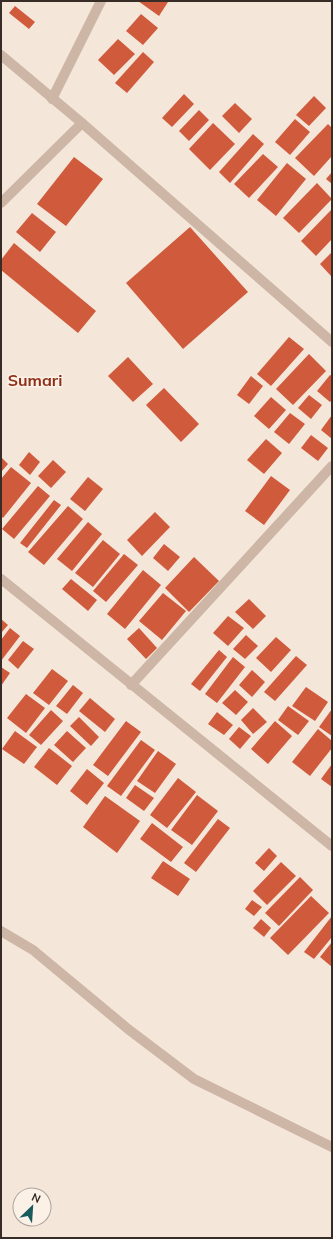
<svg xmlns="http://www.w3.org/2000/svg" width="333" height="1239" font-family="Mulish,sans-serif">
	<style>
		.building { fill: #d05a3c }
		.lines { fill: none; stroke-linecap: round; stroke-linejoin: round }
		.minor { stroke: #cdb6a5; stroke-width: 10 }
		.labels { text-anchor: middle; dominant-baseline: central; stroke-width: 3; stroke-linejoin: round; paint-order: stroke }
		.quarter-label { font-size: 16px; font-weight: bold; fill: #8e3019; stroke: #fbf1e7 }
	</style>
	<rect width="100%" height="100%" fill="#f4e7da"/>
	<g class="building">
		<polygon points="138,1 166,1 168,2 159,16"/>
		<polygon points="15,6 35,22 29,29 9,13"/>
		<polygon points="141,14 158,28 143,45 126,31"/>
		<polygon points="118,39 135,54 114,75 98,60"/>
		<polygon points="143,52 154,62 127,93 115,83"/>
		<polygon points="184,94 194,104 172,127 162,118"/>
		<polygon points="314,96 326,108 309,126 296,115"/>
		<polygon points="235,103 252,119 239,133 222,116"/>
		<polygon points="199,110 209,120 189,141 179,131"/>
		<polygon points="295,119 310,132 290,155 275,142"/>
		<polygon points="213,123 235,144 210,170 189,149"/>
		<polygon points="328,124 332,128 332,156 314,176 295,158"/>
		<polygon points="253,134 264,144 230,183 219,172"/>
		<polygon points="263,154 278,167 249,198 234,184"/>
		<polygon points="74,157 103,179 66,226 37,204"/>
		<polygon points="287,163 306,179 276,216 257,200"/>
		<polygon points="332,172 332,184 326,179"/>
		<polygon points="317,183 332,199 299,233 283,218"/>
		<polygon points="332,209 332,239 316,256 301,241"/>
		<polygon points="32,213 56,232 40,252 16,232"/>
		<polygon points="190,227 248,292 183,349 126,283"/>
		<polygon points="14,243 96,311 78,333 1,270 1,260"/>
		<polygon points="332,252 332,274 331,276 320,264"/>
		<polygon points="289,337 304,349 271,386 257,374"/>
		<polygon points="309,354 326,371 293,405 276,389"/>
		<polygon points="128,357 153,384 133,402 108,376"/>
		<polygon points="330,375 332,376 332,400 330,402 317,391"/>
		<polygon points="251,376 263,386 249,404 237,395"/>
		<polygon points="164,388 199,424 181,442 146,405"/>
		<polygon points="309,395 322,405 311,419 298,408"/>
		<polygon points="271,397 286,410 269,429 254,416"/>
		<polygon points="290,413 305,424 289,444 274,432"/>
		<polygon points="332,415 332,439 321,430"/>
		<polygon points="311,435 328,448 318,461 301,448"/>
		<polygon points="266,439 282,453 264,474 247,460"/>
		<polygon points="29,452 40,462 30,475 19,465"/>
		<polygon points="1,457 8,464 1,472"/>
		<polygon points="53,460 66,472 51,488 38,476"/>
		<polygon points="11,467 31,483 3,518 1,516 1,479"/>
		<polygon points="271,476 290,490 264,525 245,511"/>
		<polygon points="88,477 103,489 85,511 70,499"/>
		<polygon points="38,486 50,496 14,539 2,529"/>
		<polygon points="54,500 61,505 27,548 20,543"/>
		<polygon points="68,506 83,519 44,565 28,552"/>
		<polygon points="155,512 170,527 142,556 127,540"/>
		<polygon points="88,522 102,534 72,571 57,559"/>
		<polygon points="103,540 120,554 93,587 75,573"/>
		<polygon points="164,544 180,557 168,571 153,558"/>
		<polygon points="124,554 138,565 106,602 93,591"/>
		<polygon points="194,557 219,581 189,612 165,588"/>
		<polygon points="143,570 161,585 125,629 107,614"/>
		<polygon points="71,579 97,600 88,611 62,589"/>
		<polygon points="163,593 186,611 162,640 139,621"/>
		<polygon points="249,599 266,616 253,629 235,612"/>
		<polygon points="228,616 244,628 228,646 213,633"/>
		<polygon points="1,619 8,625 1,633"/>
		<polygon points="10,628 20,636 1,661 1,640"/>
		<polygon points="139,628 157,648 146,659 127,639"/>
		<polygon points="246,635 258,646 245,659 233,649"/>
		<polygon points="276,637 291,650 271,672 256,658"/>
		<polygon points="23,641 34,649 18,669 8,660"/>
		<polygon points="219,650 227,657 200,691 191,684"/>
		<polygon points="296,656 307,665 275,701 264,692"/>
		<polygon points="233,657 245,667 217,703 205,694"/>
		<polygon points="1,667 10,673 1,686"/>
		<polygon points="52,669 68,681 49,705 33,693"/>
		<polygon points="252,670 265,682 252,697 239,685"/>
		<polygon points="73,685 83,693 67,714 56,706"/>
		<polygon points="306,687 328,702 315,721 292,706"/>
		<polygon points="235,690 248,702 236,715 222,703"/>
		<polygon points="26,694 45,708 26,733 7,718"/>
		<polygon points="90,698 115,719 105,732 79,711"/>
		<polygon points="288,706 309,721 298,735 278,720"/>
		<polygon points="253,708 267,722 253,734 241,720"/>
		<polygon points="332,709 332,736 319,727"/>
		<polygon points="51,710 63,721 41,745 29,735"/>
		<polygon points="217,712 233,725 224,735 208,724"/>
		<polygon points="79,717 99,737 91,746 70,726"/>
		<polygon points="126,721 141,732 108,776 93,765"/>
		<polygon points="275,721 292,736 268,764 251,749"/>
		<polygon points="239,727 251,736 240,749 229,739"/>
		<polygon points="318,729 332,741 332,748 310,776 292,762"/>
		<polygon points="15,731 37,747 24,764 2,749"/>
		<polygon points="67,731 86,748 73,762 54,745"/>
		<polygon points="141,740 155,750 121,796 107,786"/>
		<polygon points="49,748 72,766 57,785 34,767"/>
		<polygon points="158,751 176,764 155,793 137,781"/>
		<polygon points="332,764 332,787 321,779"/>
		<polygon points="87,769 104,783 87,805 70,791"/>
		<polygon points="178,778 196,792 167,828 150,815"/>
		<polygon points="135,785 154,798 144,811 126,798"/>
		<polygon points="197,795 218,811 192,845 171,830"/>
		<polygon points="105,796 140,821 117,853 83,827"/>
		<polygon points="218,819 230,828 196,872 184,863"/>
		<polygon points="152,823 183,847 171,862 140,839"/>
		<polygon points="269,848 277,856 264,871 255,863"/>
		<polygon points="163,861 190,879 178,896 151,878"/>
		<polygon points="281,862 296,876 267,905 253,891"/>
		<polygon points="300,877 313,890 279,926 265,913"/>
		<polygon points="311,896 329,913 288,955 270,938"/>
		<polygon points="252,900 262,907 254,916 245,909"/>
		<polygon points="332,916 332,937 314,959 304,952"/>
		<polygon points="261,919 271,928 264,937 253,928"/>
		<polygon points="332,942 332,967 320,957"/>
	</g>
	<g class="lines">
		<g class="minor">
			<polyline points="1,55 82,123 332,342"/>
			<polyline points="52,99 101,1"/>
			<polyline points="1,203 82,123"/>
			<polyline points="1,579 332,846"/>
			<polyline points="131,685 332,466"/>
			<polyline points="1,931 33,950 128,1029 194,1079 332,1147"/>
		</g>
	</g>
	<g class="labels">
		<g class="quarter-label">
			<text x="35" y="380">Sumari</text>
		</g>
	</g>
	<rect width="333" height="1239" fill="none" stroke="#382c27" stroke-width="4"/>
	<g transform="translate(32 1207) rotate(25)"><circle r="19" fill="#fbf1e7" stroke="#ada29a"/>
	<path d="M0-3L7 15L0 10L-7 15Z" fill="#195b5d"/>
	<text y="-6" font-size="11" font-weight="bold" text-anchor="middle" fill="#382c27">N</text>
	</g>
</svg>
